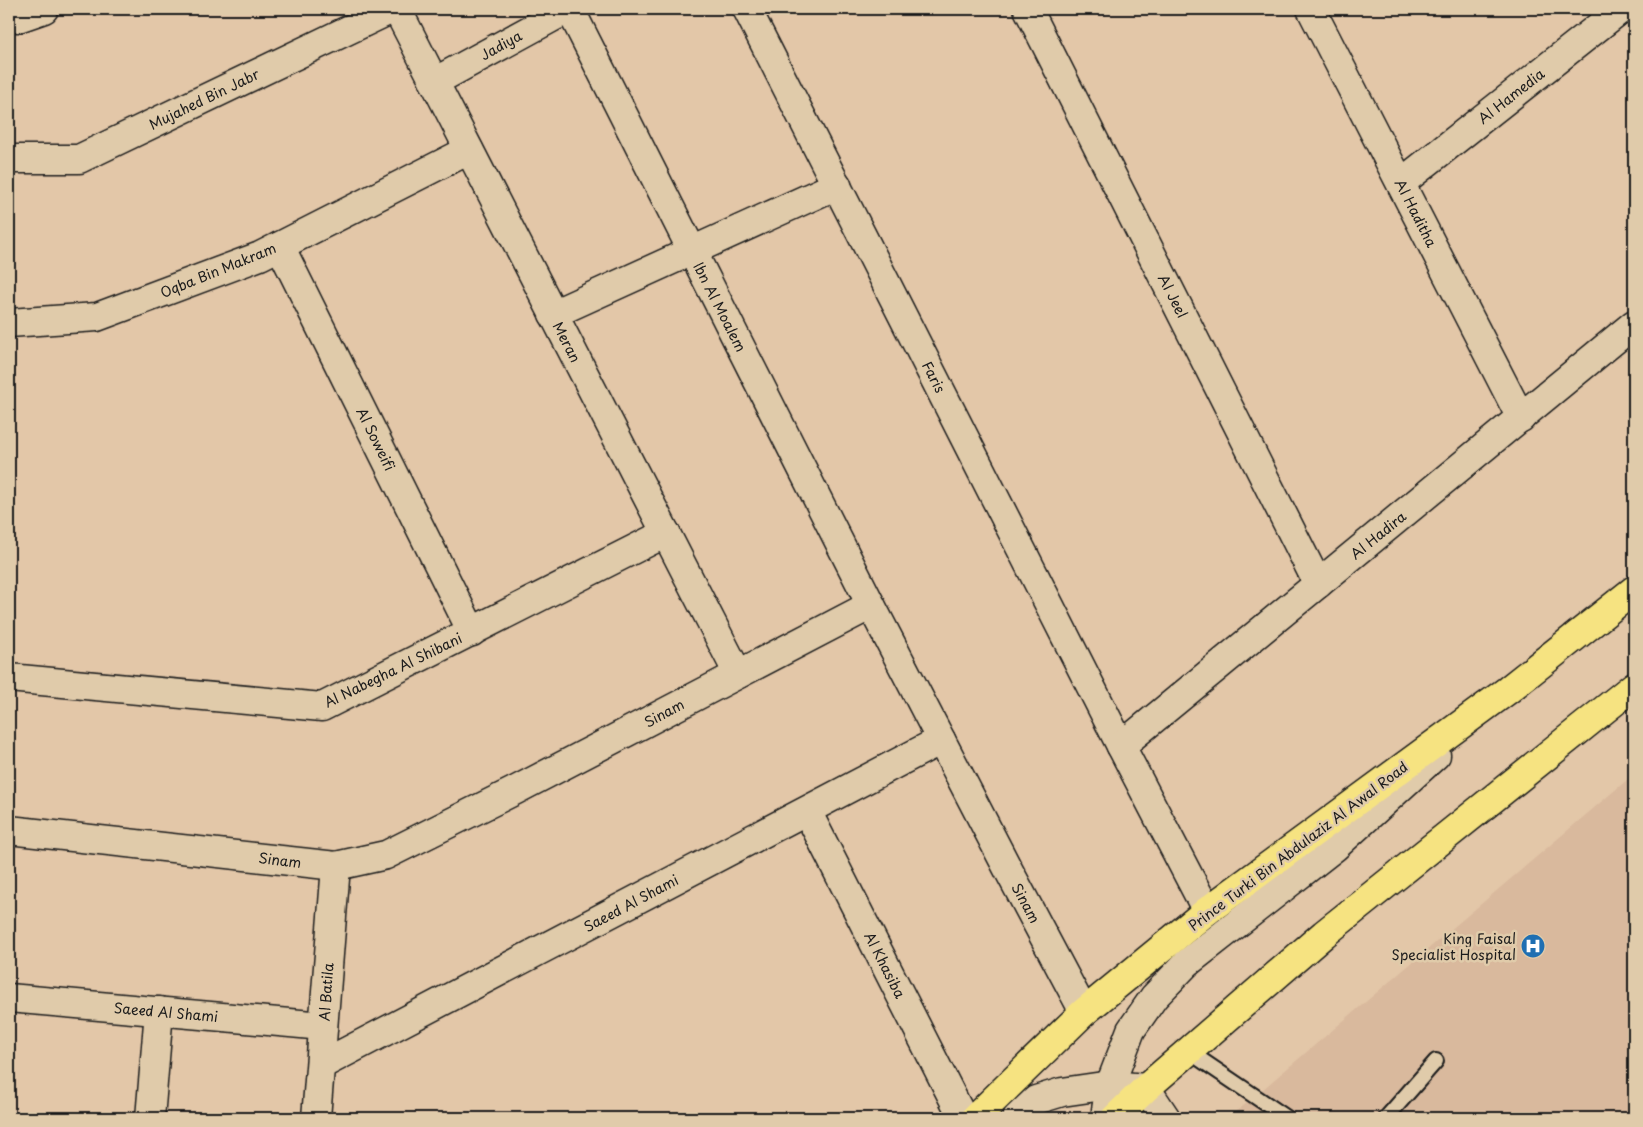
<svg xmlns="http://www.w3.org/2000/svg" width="1643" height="1127" font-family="'Playpen Sans',sans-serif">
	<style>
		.built { fill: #d9b99d }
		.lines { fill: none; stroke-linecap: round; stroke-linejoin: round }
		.lane-casing { stroke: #1c1c1c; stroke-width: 18 }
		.street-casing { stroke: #1c1c1c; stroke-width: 31 }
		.secondary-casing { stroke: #1c1c1c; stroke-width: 31 }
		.primary-casing { stroke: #1c1c1c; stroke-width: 31 }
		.lane { stroke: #e0cbaa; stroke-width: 14 }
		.street { stroke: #e0cbaa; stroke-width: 28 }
		.secondary { stroke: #e0cbaa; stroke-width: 28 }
		.primary { stroke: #f6e381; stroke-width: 28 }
		.labels { text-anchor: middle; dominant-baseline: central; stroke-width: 5; stroke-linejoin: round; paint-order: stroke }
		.street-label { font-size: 14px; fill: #1c1c1c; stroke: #e0cbaa }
		.poi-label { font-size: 14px; fill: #1c1c1c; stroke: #e0cbaa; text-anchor: end }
	</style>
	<rect width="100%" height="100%" fill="#e3c7a8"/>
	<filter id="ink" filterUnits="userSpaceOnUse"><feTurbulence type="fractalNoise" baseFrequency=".02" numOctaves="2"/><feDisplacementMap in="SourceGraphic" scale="10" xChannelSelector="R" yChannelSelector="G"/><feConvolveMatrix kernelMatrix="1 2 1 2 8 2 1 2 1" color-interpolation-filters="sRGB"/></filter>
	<g filter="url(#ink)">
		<polygon class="built" points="1634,774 1634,1118 1229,1118"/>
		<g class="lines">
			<defs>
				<g id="lane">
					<polyline points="1188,1051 1287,1118"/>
					<polyline points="1386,1118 1436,1061"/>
				</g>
				<g id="street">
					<polyline points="397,9 738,674"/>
					<polyline points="570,9 871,605"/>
					<polyline points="747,9 1121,746 1207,911"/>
					<polyline points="1028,9 1318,584"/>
					<polyline points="1311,9 1521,418"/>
					<polyline points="9,18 18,18 44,9"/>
					<polyline points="434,82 568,9"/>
					<polyline points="9,159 79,159 392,9"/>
					<polyline points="1401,183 1621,9"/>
					<polyline points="280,246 472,632"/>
					<polyline points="553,314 837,185"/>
					<polyline points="9,323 97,317 260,256 469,150"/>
					<polyline points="9,678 322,707 666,533"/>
					<polyline points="1121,746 1634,324"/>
					<polyline points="807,811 963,1118"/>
					<polyline points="9,830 336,866 386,855 516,790 871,605 1009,871 1084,1012"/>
					<polyline points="9,998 323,1026"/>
					<polyline points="321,1065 941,740"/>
					<polyline points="150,1118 159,1011"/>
					<polyline points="316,1118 336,866"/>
				</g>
				<g id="secondary">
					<polyline points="1017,1118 1036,1100 1062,1092 1110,1085 1146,1088 1166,1118"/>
					<polyline points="1108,1118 1106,1110 1110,1085 1131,1030 1154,997 1187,963 1335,847 1436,755"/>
				</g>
				<g id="primary">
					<polyline points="975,1118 1084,1012 1207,911 1508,690 1634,590"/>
					<polyline points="1115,1118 1146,1088 1324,934 1634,686"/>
				</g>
			</defs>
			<use href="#lane" class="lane-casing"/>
			<use href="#street" class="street-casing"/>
			<use href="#secondary" class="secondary-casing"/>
			<use href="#primary" class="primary-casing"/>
			<use href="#lane" class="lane"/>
			<use href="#street" class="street"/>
			<use href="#secondary" class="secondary"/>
			<use href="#primary" class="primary"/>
		</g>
	</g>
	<defs>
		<symbol id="hospital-disc" viewBox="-11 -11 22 22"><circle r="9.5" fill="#1f6fb2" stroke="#e0cbaa"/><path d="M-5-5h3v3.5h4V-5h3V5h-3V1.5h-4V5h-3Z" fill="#fff"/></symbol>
	</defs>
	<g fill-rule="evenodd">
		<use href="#hospital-disc" x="1519" y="932" width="28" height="28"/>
	</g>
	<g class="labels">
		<g class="street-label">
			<text transform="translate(501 45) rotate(-29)">Jadiya</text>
			<text transform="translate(1511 96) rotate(-38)">Al Hamedia</text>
			<text transform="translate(204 99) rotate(-26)">Mujahed Bin Jabr</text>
			<text transform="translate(1416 213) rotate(63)">Al Haditha</text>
			<text transform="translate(218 270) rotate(-22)">Oqba Bin Makram</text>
			<text transform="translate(1173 296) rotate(63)">Al Jeel</text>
			<text transform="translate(720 307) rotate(63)">Ibn Al Moalem</text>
			<text transform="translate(567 342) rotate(63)">Meran</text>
			<text transform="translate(934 377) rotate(63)">Faris</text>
			<text transform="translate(376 439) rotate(64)">Al Soweifi</text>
			<text transform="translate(1378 535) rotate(-39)">Al Hadira</text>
			<text transform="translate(393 670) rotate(-26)">Al Nabegha Al Shibani</text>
			<text transform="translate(664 713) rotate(-28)">Sinam</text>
			<text transform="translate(1298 846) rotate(-37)">Prince Turki Bin Abdulaziz Al Awal Road</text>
			<text transform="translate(280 860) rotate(7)">Sinam</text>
			<text transform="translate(631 903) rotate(-28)">Saeed Al Shami</text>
			<text transform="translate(1026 903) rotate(62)">Sinam</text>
			<text transform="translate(885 965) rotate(63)">Al Khasiba</text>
			<text transform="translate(326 992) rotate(-86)">Al Batila</text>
			<text transform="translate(166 1012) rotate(5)">Saeed Al Shami</text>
		</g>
		<g class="poi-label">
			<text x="1516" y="938">King Faisal<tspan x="1516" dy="16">Specialist Hospital</tspan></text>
		</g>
	</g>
	<rect width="1643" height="1127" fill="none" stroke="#e0cbaa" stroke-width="30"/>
	<rect x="15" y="15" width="1613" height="1097" fill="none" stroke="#1c1c1c" stroke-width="2" filter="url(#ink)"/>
</svg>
